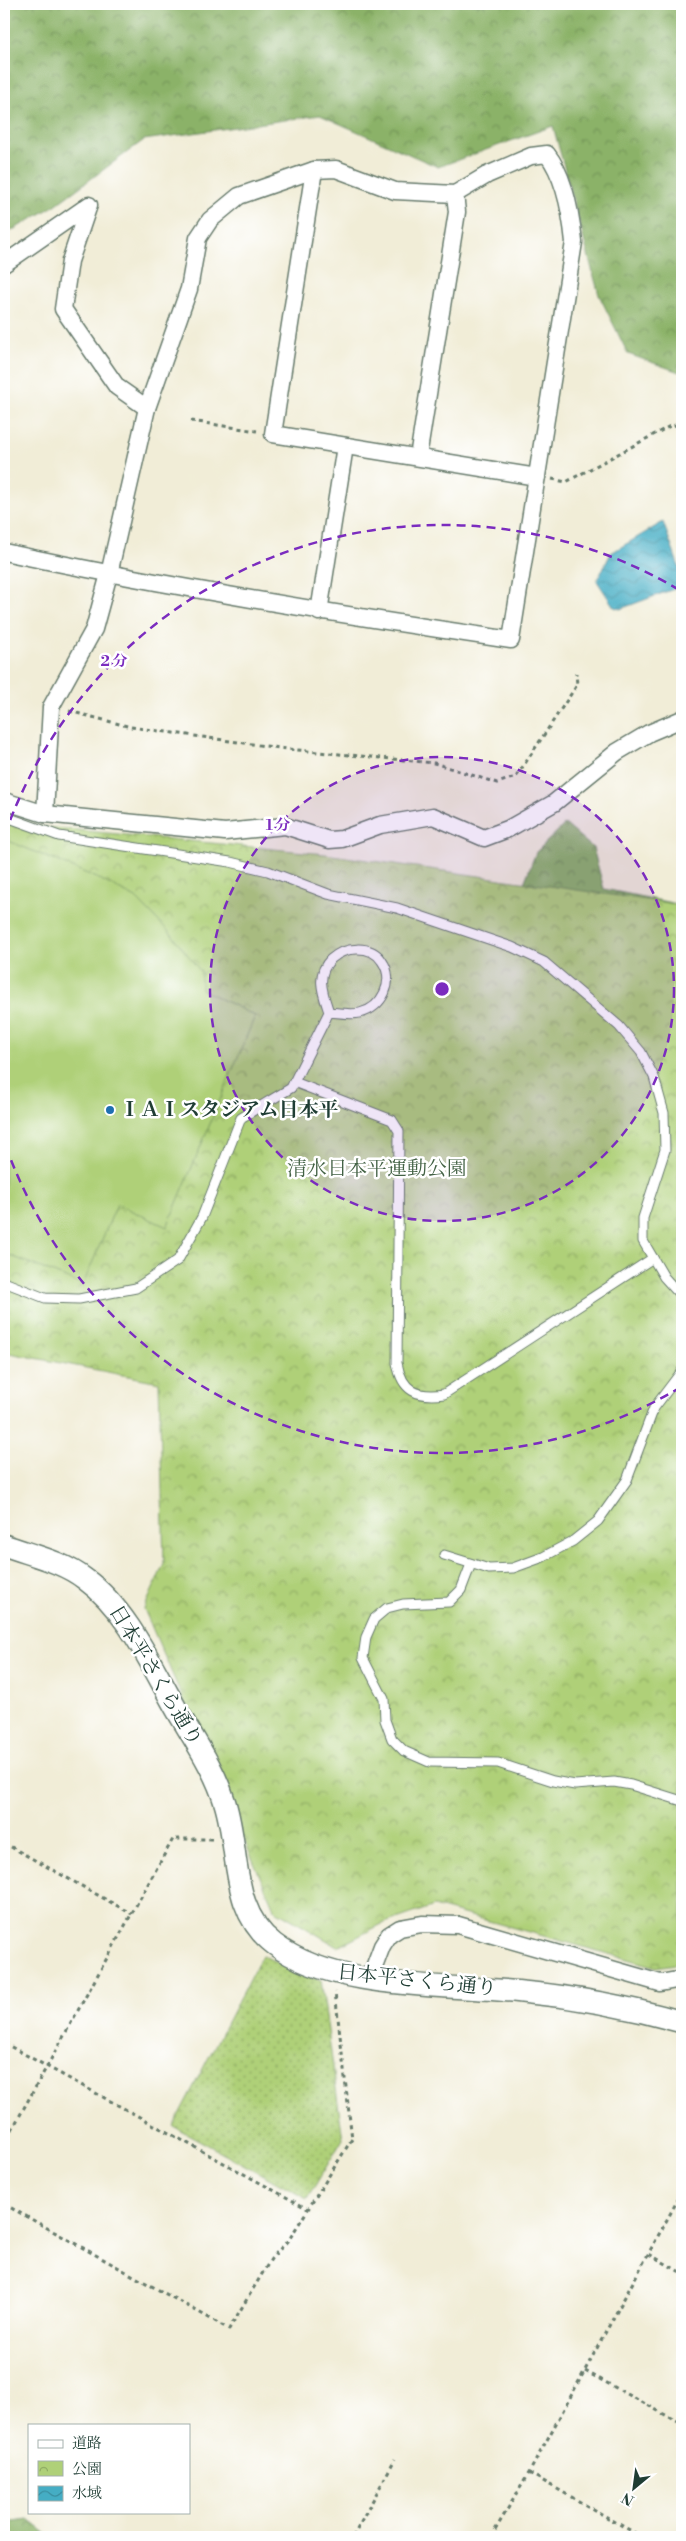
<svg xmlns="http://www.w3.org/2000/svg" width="686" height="2541" font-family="'Libre Bodoni','Noto Serif JP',serif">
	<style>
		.grass { fill: url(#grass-dots); stroke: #678656 }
		.forest { fill: url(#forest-crowns); stroke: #55784e }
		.park { fill: url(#park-crowns); stroke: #678656 }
		.pitch { fill: #afd078; stroke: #678656 }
		.water { fill: url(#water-waves); stroke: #32757c }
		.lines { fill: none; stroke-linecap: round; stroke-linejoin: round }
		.service-casing { stroke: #687b6d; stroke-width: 11 }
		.minor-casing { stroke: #687b6d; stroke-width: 19 }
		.tertiary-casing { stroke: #687b6d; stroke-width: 24 }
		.path { stroke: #687b6d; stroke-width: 3; stroke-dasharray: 4 4; stroke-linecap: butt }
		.service { stroke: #fff; stroke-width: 9 }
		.minor { stroke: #fff; stroke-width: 16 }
		.tertiary { stroke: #fff; stroke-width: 21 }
		.ring { fill: none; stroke: #7b2cbf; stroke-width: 2.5; stroke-dasharray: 9 6 }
		.poi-dot { fill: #1f6fb2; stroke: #fff; stroke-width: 2 }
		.labels { text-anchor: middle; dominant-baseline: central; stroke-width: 5; stroke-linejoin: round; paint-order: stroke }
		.poi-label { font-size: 20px; font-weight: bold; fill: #1f3d34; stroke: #fff; text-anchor: start }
		.park-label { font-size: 20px; fill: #436245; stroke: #fff }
		.street-label { font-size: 20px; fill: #1f3d34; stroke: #fff }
		.centre { fill: #7b2cbf; stroke: #fff; stroke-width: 2.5 }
		.ring-label { font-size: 15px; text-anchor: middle; font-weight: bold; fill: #7b2cbf; stroke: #fff; stroke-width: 5; stroke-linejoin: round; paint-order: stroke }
	</style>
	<defs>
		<pattern id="grass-dots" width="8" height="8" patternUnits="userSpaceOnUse" patternTransform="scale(1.25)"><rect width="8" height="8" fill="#afd078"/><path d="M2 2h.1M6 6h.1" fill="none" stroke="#8eaa63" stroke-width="1.8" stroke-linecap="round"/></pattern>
		<pattern id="forest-crowns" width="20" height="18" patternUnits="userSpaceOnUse" patternTransform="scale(1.25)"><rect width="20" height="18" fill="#8bb268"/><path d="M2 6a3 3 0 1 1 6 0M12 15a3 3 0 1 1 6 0" fill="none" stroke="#719256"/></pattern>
		<pattern id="park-crowns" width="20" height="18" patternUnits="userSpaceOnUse" patternTransform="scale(1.25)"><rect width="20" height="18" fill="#afd078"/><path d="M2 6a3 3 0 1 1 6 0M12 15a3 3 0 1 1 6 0" fill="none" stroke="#8eaa63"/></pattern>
		<pattern id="water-waves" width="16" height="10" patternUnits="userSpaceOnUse" patternTransform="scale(1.25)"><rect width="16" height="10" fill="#45adc4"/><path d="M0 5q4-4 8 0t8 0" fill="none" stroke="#398ea0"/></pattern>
	</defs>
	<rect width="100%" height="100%" fill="#fff"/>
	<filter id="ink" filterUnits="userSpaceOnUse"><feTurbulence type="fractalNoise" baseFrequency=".02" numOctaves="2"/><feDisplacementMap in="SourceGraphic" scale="10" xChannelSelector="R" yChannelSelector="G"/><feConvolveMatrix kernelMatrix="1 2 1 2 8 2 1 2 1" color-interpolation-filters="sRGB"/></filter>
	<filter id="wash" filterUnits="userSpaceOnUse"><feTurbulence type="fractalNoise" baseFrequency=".0096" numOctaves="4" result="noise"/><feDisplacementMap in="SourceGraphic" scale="20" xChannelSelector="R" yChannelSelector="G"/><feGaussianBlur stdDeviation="1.12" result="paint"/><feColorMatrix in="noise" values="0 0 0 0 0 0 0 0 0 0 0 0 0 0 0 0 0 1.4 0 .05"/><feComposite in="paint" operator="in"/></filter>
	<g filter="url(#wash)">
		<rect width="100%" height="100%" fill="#f1edd7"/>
		<polygon class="grass" points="262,1955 306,1977 321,1980 343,2139 307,2199 173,2126"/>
		<g class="forest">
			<polygon points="4,4 682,4 682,373 628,354 599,295 553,126 438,167 320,115 144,140 54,206 4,235"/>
			<polygon points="565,824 593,848 604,889 682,905 521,891 536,852"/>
			<polygon points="29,2520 51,2537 4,2537 4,2523"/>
		</g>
		<polygon class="park" points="4,823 325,854 682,905 682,1963 656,1967 434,1906 382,1924 338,1947 274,1909 144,1609 164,1564 159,1382 4,1352"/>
		<polygon class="pitch" points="4,839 97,878 136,898 173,936 201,972 201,989 255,1016 167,1227 117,1204 83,1285 4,1253"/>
		<polygon class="water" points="663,522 682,575 682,586 620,609 614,607 597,581 611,553"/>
	</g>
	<g filter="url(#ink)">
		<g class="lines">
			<defs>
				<g id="service">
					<polyline points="4,816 59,836 230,862 268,871 328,894 397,908 512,947 544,962 619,1026 641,1052 654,1077 664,1113 665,1150 643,1218 643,1241 664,1277 682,1297"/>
					<path d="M294,1082l98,38 7,11 -2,232c5,28 20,35 47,31l209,-136"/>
					<path d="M4,1282l41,16 34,1 57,-11 42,-28 24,-43 39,-99 50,-30 38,-76c-6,-18 -14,-37 2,-53 13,-12 40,-15 51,2 14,20 0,47 -22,52 -9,2 -21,0 -31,-1"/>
					<polyline points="444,1555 489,1569 513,1568 543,1557 573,1541 598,1521 627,1480 654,1408 682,1371"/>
					<polyline points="471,1564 461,1590 449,1602 403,1604 387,1608 374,1619 366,1637 363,1658 384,1699 385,1720 392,1739 404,1751 429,1762 498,1763 553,1781 575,1785 614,1782 631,1785 682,1801"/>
				</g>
				<g id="minor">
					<polyline points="314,170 273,434 537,477"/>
					<polyline points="4,264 89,205 70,261 63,309 117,387 147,408"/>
					<polyline points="418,457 457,212 455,194"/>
					<path d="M4,552c168,36 337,63 507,88l63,-398c-3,-29 -9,-65 -27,-88l-16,2 -44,19 -32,19 -60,-3 -59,-22 -22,1 -75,26 -29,24 -12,18 -9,51 -42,119 -38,166 -15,55 -43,78 -6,107"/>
					<polyline points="319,612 345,446"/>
					<polyline points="4,801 45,814 225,832 285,826 329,840 342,839 380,825 433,816 484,838 508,829 554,803 617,752 649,733 682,719"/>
					<polyline points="370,1978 382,1946 389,1935 400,1928 422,1924 458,1925 660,1983 682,1979"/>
				</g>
				<path id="tertiary" d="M4,1545c27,10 58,16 81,34 43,31 67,88 93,133 17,29 37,58 47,91 15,48 5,108 49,141 61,47 173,40 248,48 55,5 107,15 160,30"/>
			</defs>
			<use href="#service" class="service-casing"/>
			<use href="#minor" class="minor-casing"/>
			<use href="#tertiary" class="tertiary-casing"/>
			<g class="path">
				<polyline points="191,421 257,431"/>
				<polyline points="552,479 566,482 670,426 682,424"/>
				<polyline points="69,711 131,727 287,749 434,763 497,783 516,777 577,685 576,673"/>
				<polyline points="4,1843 132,1914"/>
				<polyline points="4,2043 308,2209"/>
				<polyline points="4,2144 173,1839 212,1839"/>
				<polyline points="4,2204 229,2329 271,2259 290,2238 352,2139 335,1992"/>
				<polyline points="649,2254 682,2273"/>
				<polyline points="585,2371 682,2424"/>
				<polyline points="529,2473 642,2537"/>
				<polyline points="353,2537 395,2459"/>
				<polyline points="491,2537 529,2473 682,2192"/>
			</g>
			<use href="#service" class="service"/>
			<use href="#minor" class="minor"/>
			<use href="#tertiary" class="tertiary"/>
		</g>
	</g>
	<circle cx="442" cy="989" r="232" fill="#7b2cbf" fill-opacity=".12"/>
	<g class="ring">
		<circle cx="442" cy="989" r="232"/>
		<path d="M681 1387A464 464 0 0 1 5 1144M5 834A464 464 0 0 1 681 591"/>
	</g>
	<circle class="poi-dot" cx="110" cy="1110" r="5"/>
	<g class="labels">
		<g class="poi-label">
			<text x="120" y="1110">ＩＡＩスタジアム日本平</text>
		</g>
		<g class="park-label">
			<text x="377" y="1169">清水日本平運動公園</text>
		</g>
		<g class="street-label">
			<text transform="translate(155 1676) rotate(59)">日本平さくら通り</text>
			<text transform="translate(417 1981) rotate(6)">日本平さくら通り</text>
		</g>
	</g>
	<circle cx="442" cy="989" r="8" class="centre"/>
	<g class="ring-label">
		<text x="114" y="666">2 分</text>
		<text x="278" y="830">1 分</text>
	</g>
	<rect width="686" height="2541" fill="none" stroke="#fff" stroke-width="20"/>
	<rect x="28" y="2424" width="162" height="90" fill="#ffffff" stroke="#a5b1ae"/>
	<rect x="38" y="2440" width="25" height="8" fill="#ffffff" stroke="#a5b1ae"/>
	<text x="72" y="2448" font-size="15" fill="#1f3d34">道路</text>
	<rect x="38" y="2461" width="25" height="15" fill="url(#park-crowns)" stroke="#a5b1ae"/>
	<text x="72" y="2474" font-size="15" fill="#1f3d34">公園</text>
	<rect x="38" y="2486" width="25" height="15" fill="url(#water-waves)" stroke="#a5b1ae"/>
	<text x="72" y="2498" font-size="15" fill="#1f3d34">水域</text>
	<g transform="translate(634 2488) rotate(209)" stroke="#ffffff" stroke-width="4" paint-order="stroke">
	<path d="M0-4L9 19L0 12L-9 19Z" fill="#1f3d34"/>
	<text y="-8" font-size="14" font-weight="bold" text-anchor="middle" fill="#1f3d34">N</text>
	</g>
</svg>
